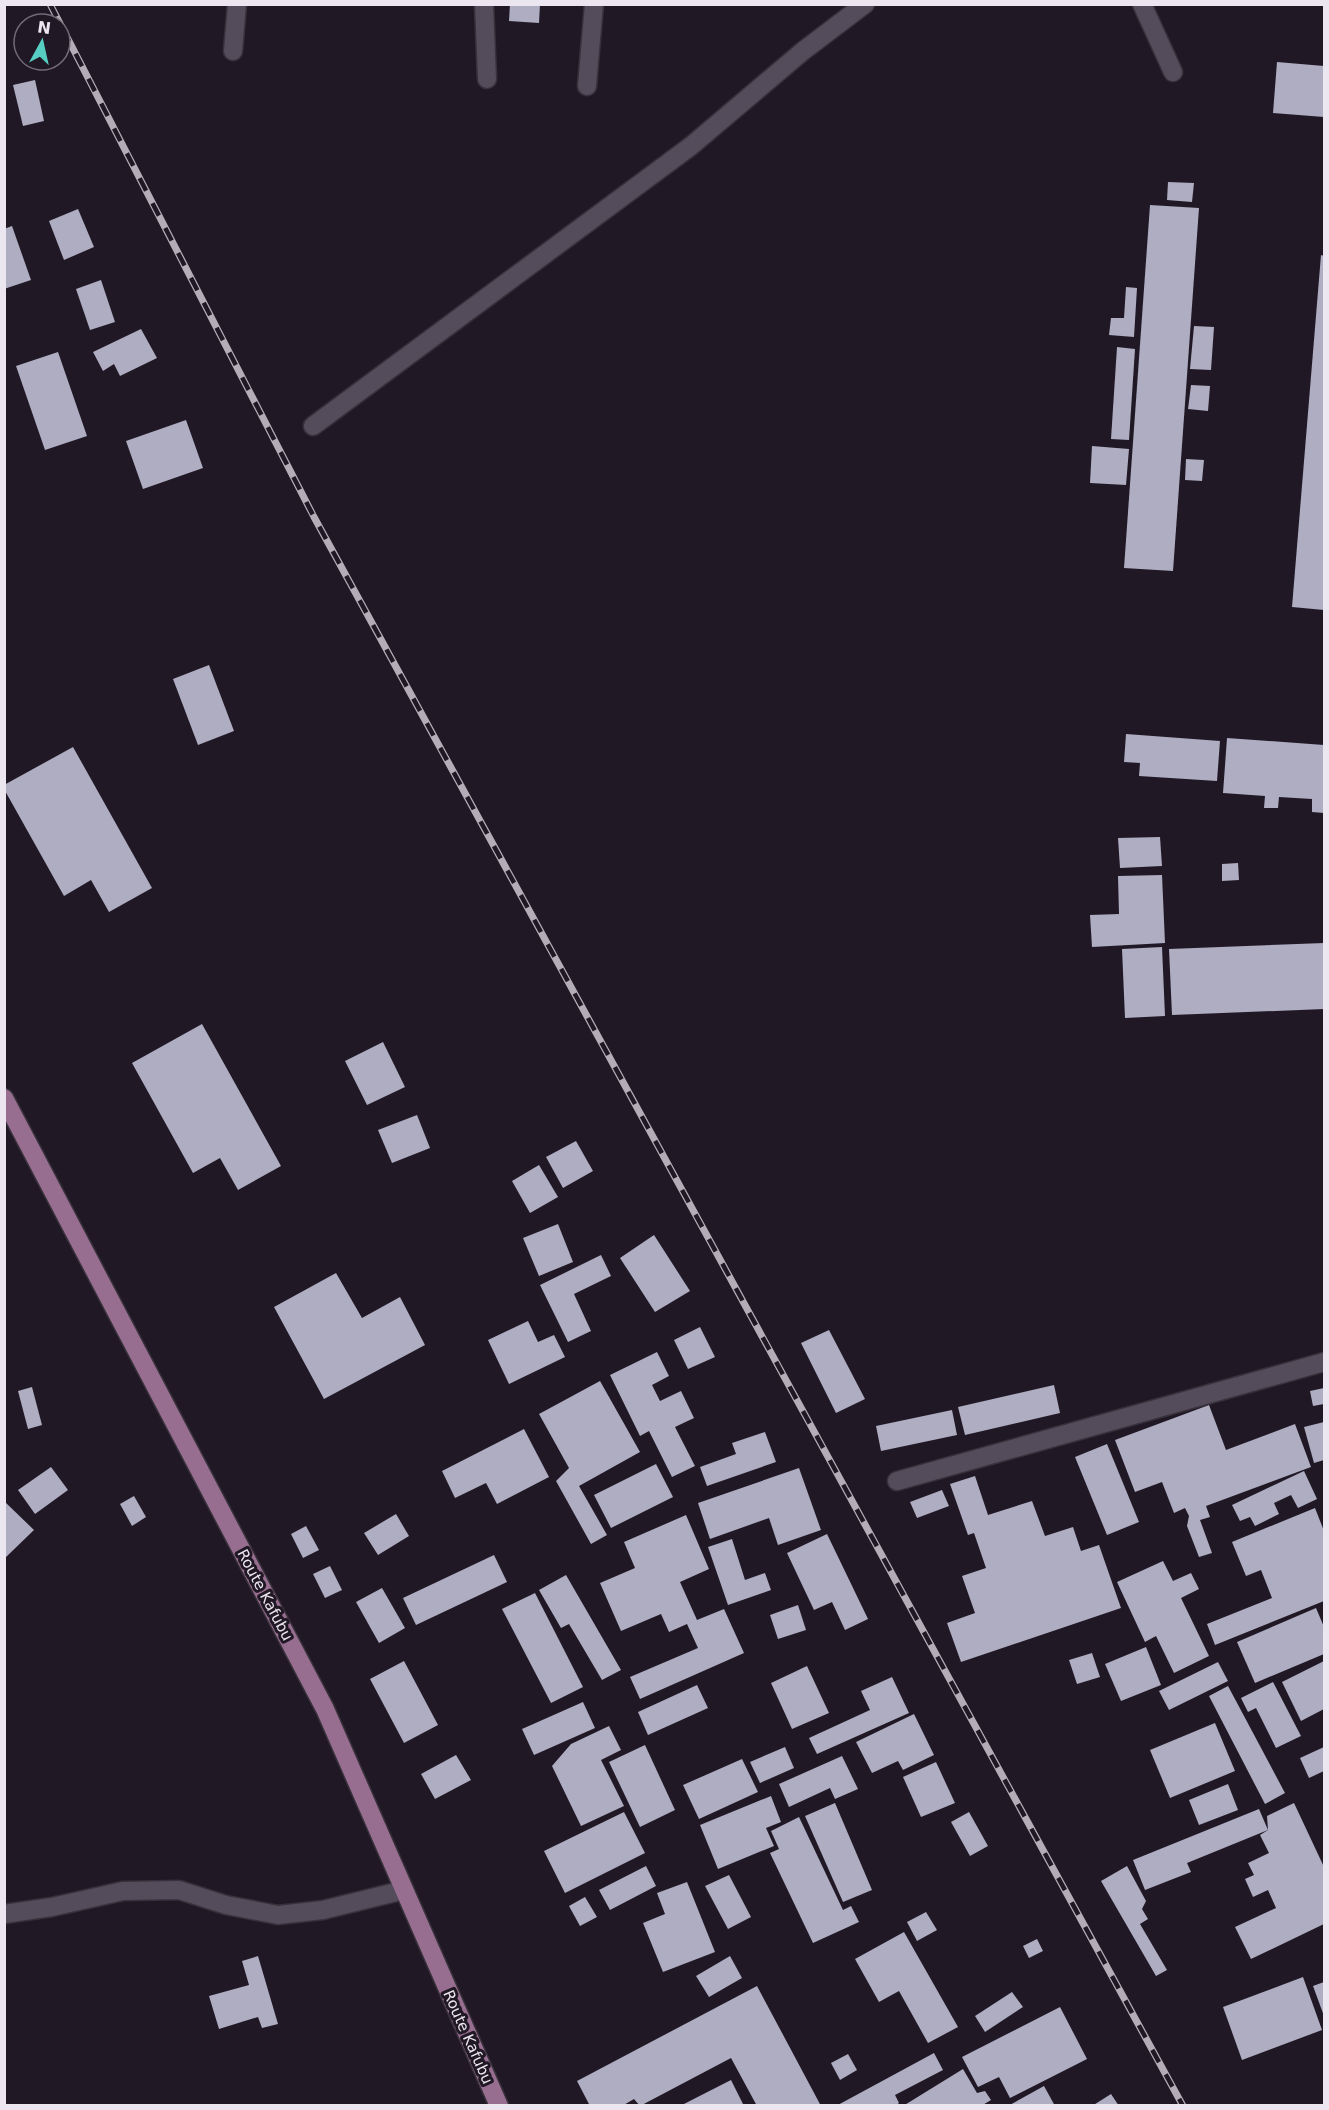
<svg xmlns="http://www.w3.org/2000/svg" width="1329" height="2110" font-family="'DejaVu Sans',sans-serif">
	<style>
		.building { fill: #aeadc1 }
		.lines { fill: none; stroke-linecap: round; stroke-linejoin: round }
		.minor-casing { stroke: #37313b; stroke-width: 21 }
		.major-casing { stroke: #37313b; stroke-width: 21 }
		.minor { stroke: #544b5b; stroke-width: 18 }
		.major { stroke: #986e90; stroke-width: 18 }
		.rail-casing { stroke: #b3adb7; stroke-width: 7 }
		.rail { stroke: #211826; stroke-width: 4.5; stroke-dasharray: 14; stroke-linecap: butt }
		.labels { text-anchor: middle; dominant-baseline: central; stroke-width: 6; stroke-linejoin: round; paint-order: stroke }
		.street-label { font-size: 15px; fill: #ebe6ef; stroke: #211826 }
	</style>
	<rect width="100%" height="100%" fill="#211826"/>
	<g class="building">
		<polygon points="510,4 540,4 539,23 509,21"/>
		<polygon points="1277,62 1324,66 1324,117 1273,113"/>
		<polygon points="35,80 44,121 23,126 13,85"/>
		<polygon points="1168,182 1194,183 1192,202 1167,200"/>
		<polygon points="1150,205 1199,208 1173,571 1124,568"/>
		<polygon points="78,209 94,247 64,260 49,221"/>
		<polygon points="12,226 31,280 4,289 4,229"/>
		<polygon points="1321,255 1324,256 1324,610 1292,607"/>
		<polygon points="101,280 115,322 90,330 76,289"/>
		<polygon points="1126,287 1137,288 1134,337 1109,335 1111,318 1124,318"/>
		<polygon points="1194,326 1214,327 1211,370 1190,369"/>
		<polygon points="141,329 157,358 120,376 114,364 103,371 93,352"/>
		<polygon points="1117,347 1135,349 1129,440 1111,439"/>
		<polygon points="58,352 87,436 45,450 16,366"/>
		<polygon points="1191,385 1210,386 1208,411 1188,409"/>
		<polygon points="186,420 203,468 143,489 126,441"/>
		<polygon points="1092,446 1129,449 1126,485 1090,483"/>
		<polygon points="1186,459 1204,460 1202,481 1185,480"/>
		<polygon points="209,665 234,731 198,745 173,679"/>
		<polygon points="1126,734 1220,741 1217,781 1139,776 1140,763 1124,762"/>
		<polygon points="1227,738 1324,745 1324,813 1312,812 1312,799 1279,797 1278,808 1264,808 1265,796 1223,793"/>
		<polygon points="73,747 152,888 109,912 91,880 64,896 4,789 4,785"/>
		<polygon points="1160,837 1162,866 1120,868 1118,838"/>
		<polygon points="1238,863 1239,880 1222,881 1222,864"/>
		<polygon points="1162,875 1165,943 1092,947 1090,915 1119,914 1118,876"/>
		<polygon points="1324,943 1324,1009 1172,1015 1169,949"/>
		<polygon points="1162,947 1165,1016 1125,1018 1122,949"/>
		<polygon points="202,1024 281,1166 238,1190 220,1158 193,1173 132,1063"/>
		<polygon points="383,1042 405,1087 367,1105 345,1061"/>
		<polygon points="417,1115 430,1148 392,1163 378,1130"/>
		<polygon points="576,1141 593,1171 563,1188 546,1157"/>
		<polygon points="539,1165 558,1197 530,1213 512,1181"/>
		<polygon points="558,1224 573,1262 539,1276 523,1238"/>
		<polygon points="654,1235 690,1291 655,1312 620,1258"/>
		<polygon points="601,1255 611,1276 574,1294 591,1331 568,1342 540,1285"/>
		<polygon points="336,1273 362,1318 400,1297 425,1345 324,1399 274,1307"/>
		<polygon points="528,1321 538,1342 554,1335 565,1357 509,1384 488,1340"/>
		<polygon points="700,1327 715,1357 688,1369 674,1340"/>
		<polygon points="829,1330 865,1399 836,1413 801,1343"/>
		<polygon points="657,1352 669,1376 652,1385 660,1401 681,1391 694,1418 675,1427 695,1466 672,1477 649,1431 640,1436 610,1375"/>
		<polygon points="600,1381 640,1452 579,1486 607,1535 591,1544 556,1481 569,1468 539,1414"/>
		<polygon points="1054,1385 1060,1413 965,1435 958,1407"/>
		<polygon points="32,1387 42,1425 28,1429 18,1391"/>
		<polygon points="1324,1388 1324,1404 1313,1406 1310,1391"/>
		<polygon points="1209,1405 1226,1450 1295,1424 1311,1467 1206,1506 1210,1517 1200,1520 1212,1553 1199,1557 1187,1526 1189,1516 1185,1508 1174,1513 1162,1482 1135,1492 1115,1440"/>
		<polygon points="952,1410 957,1435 881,1451 876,1426"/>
		<polygon points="1324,1422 1324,1460 1314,1463 1304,1427"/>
		<polygon points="524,1429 549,1477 497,1504 486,1483 455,1498 442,1471"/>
		<polygon points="765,1432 776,1462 707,1486 700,1467 736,1454 732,1443"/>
		<polygon points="1107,1444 1139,1522 1107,1535 1075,1457"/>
		<polygon points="656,1464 673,1497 611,1528 594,1495"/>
		<polygon points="51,1467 68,1490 35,1514 18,1490"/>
		<polygon points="799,1468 821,1530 778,1545 769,1518 710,1539 698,1503"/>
		<polygon points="1304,1471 1317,1499 1298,1508 1291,1495 1274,1503 1279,1514 1255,1526 1250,1517 1240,1521 1232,1505"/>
		<polygon points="975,1476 988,1515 1032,1501 1045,1536 1073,1527 1081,1551 1099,1545 1121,1608 961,1662 947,1623 975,1613 962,1576 986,1568 974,1533 968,1535 950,1484"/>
		<polygon points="942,1490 949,1506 917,1518 910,1502"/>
		<polygon points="134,1496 146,1517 132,1526 120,1504"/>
		<polygon points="4,1501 34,1530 4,1559"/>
		<polygon points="1315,1508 1324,1531 1324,1601 1215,1645 1207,1624 1272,1598 1261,1570 1246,1576 1232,1542"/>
		<polygon points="396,1514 409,1536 378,1555 364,1533"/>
		<polygon points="686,1515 709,1569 680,1582 697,1620 724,1609 744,1653 640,1699 630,1677 698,1648 687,1624 669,1632 661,1614 621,1631 600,1583 635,1568 624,1542"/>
		<polygon points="306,1526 319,1550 303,1558 291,1534"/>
		<polygon points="827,1534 868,1619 845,1630 832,1602 814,1610 787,1553"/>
		<polygon points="732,1539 745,1580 765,1573 771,1590 728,1605 708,1547"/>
		<polygon points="494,1555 507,1582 416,1625 403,1598"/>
		<polygon points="1163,1561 1173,1581 1191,1573 1199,1589 1181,1598 1209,1656 1174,1673 1156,1636 1145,1642 1117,1582"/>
		<polygon points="330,1566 342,1590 325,1598 313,1574"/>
		<polygon points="566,1575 621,1670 602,1680 569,1624 561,1628 539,1590"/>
		<polygon points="382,1588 405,1628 379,1643 356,1602"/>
		<polygon points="535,1593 583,1687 551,1703 502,1609"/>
		<polygon points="798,1605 806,1630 778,1639 770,1615"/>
		<polygon points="1316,1608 1324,1627 1324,1654 1255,1683 1237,1642"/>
		<polygon points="1146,1647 1161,1685 1121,1701 1105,1664"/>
		<polygon points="1092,1653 1100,1677 1077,1684 1069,1660"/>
		<polygon points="404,1661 438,1725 404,1743 370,1679"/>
		<polygon points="1324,1661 1324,1709 1301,1721 1282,1682"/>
		<polygon points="1218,1662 1228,1681 1169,1710 1159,1691"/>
		<polygon points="807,1666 829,1713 792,1729 771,1683"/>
		<polygon points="892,1677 909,1713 817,1754 809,1738 870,1710 861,1691"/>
		<polygon points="1273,1682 1301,1736 1276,1748 1256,1708 1248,1712 1241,1698"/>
		<polygon points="697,1685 708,1708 648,1735 638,1712"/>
		<polygon points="1228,1686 1285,1793 1265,1804 1209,1696"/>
		<polygon points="583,1702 595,1728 534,1755 522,1729"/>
		<polygon points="914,1714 934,1755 903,1770 898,1761 872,1773 856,1742"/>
		<polygon points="1215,1723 1235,1771 1170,1798 1150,1750"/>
		<polygon points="609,1726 621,1750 601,1760 624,1806 581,1826 552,1766 571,1744"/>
		<polygon points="645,1745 675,1810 640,1827 609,1762"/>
		<polygon points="785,1747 794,1768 760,1783 750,1762"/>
		<polygon points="1324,1747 1324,1771 1309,1778 1300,1758"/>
		<polygon points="456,1755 471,1780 435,1799 421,1774"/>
		<polygon points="842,1756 858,1789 835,1799 830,1788 789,1807 779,1784"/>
		<polygon points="742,1759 758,1792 699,1819 683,1785"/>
		<polygon points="936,1762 955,1803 921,1817 903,1777"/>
		<polygon points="1228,1784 1238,1810 1199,1825 1189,1800"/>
		<polygon points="771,1796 781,1822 766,1828 774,1846 718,1869 700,1825"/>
		<polygon points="835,1803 872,1890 843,1902 805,1816"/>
		<polygon points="1294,1803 1324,1867 1324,1924 1251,1959 1235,1927 1276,1908 1268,1890 1253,1897 1245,1879 1254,1875 1248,1863 1269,1853 1260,1835 1268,1830 1267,1816"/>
		<polygon points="1259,1809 1268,1830 1187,1863 1191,1872 1145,1890 1133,1860"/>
		<polygon points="624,1812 645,1853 565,1893 544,1851"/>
		<polygon points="969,1812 988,1846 970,1856 951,1822"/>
		<polygon points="799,1817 843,1910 851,1906 859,1922 813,1943 770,1853 779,1849 771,1831"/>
		<polygon points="646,1866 656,1886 610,1910 599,1890"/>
		<polygon points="1127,1866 1146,1901 1142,1909 1148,1919 1140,1924 1167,1970 1156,1976 1101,1881"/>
		<polygon points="729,1875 751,1917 728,1929 705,1886"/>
		<polygon points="687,1882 715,1952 663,1972 643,1923 665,1914 657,1893"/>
		<polygon points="585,1897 597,1917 580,1926 569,1906"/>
		<polygon points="926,1912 937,1930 917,1941 907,1922"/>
		<polygon points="904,1932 958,2027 928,2043 899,1991 879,2002 855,1959"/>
		<polygon points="1037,1939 1043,1951 1029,1958 1023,1946"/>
		<polygon points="258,1956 278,2024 262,2028 258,2017 219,2029 209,1996 249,1985 242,1961"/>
		<polygon points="730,1956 742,1978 709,1997 696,1976"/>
		<polygon points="1303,1977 1322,2030 1242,2060 1223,2007"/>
		<polygon points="1324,1982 1324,2016 1313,1986"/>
		<polygon points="757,1986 821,2106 757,2106 731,2058 640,2106 634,2099 622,2106 590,2106 577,2081"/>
		<polygon points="1012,1992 1023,2007 985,2032 975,2016"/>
		<polygon points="1060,2007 1087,2059 1010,2098 999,2077 978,2087 962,2057"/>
		<polygon points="934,2053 943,2070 895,2095 899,2103 895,2106 836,2106"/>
		<polygon points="848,2054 857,2070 840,2080 831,2063"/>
		<polygon points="963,2069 977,2093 985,2091 991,2100 981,2106 903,2106"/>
		<polygon points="731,2080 744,2106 680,2106"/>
		<polygon points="1044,2086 1055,2106 1008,2106"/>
		<polygon points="1111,2094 1119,2106 1092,2106"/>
	</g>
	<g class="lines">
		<defs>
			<g id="minor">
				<polyline points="484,4 487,79"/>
				<polyline points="1142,4 1173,72"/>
				<polyline points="233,51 237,4"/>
				<polyline points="587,86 594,4"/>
				<polyline points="313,426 691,146 803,51 865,4"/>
				<polyline points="897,1481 1324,1362"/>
				<polyline points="4,1914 52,1907 123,1891 179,1890 226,1905 278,1915 323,1910 404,1890"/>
			</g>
			<polyline id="major" points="4,1098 325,1709 499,2106"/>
		</defs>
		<use href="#minor" class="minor-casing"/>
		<use href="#major" class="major-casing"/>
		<use href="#minor" class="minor"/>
		<use href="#major" class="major"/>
		<defs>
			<polyline id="rail" points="50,4 314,517 1183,2106"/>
		</defs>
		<use href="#rail" class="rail-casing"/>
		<use href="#rail" class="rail"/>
	</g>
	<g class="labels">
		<g class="street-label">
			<text transform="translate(265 1595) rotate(62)">Route Kafubu</text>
			<text transform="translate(468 2037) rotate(66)">Route Kafubu</text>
		</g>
	</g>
	<rect width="1329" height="2110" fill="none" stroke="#ebe6ef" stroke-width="12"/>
	<g transform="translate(42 42) rotate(8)"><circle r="28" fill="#211826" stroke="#726a76" stroke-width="1.5"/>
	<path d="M0-4.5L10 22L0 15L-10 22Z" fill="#57cec2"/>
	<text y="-9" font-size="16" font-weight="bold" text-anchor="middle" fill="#ebe6ef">N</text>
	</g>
</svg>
